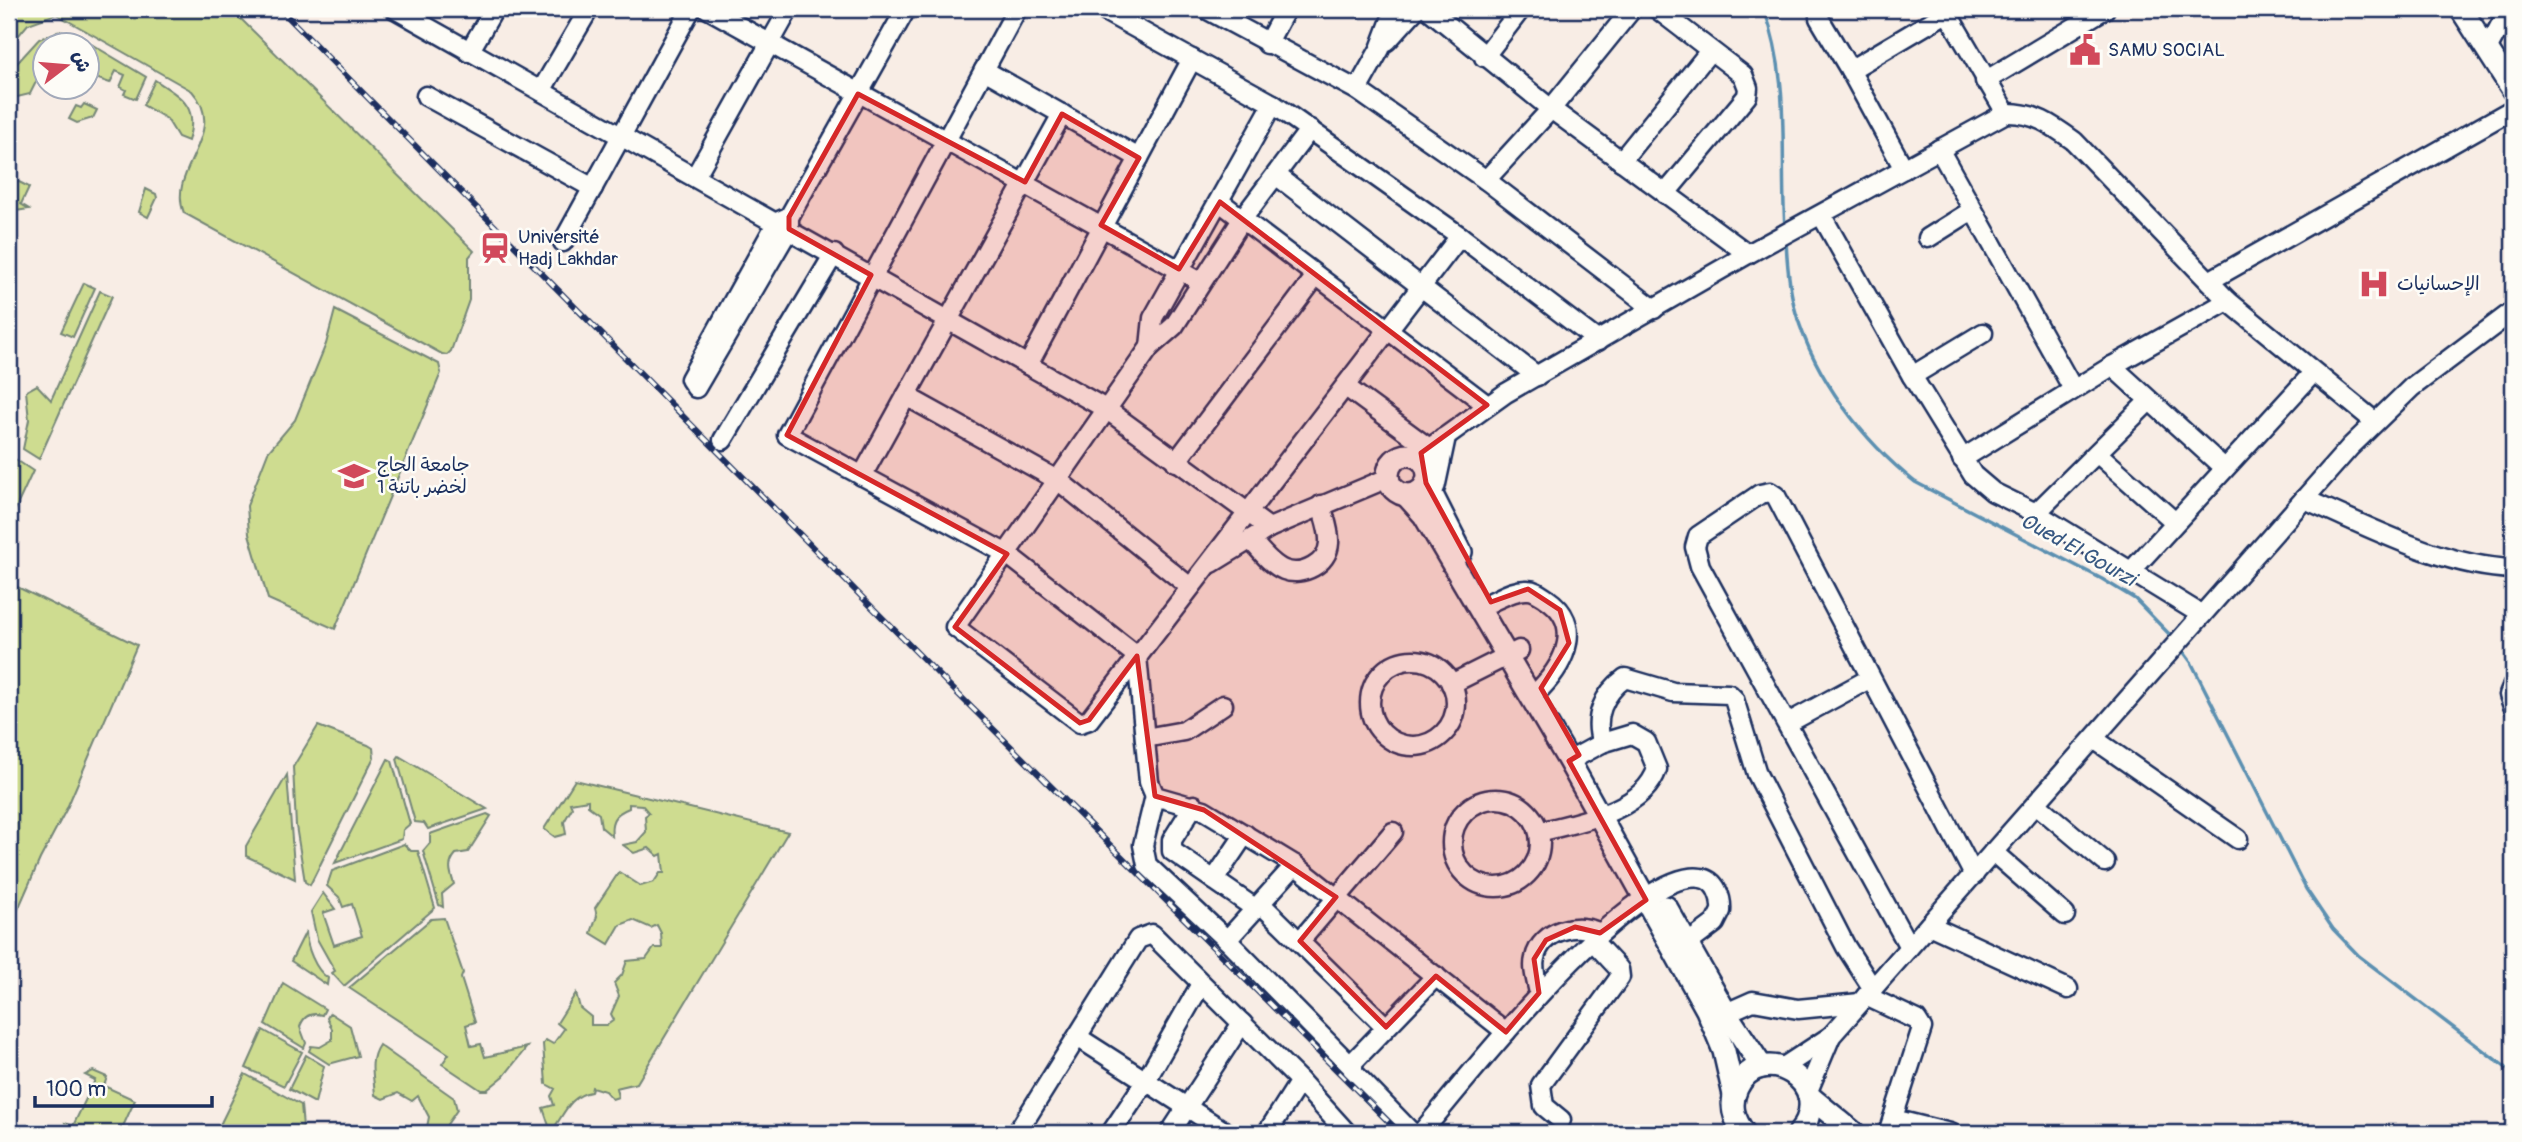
<svg xmlns="http://www.w3.org/2000/svg" width="2522" height="1142" font-family="Pangolin,'Playpen Sans Arabic',sans-serif">
	<style>
		.green { fill: #cedc90; stroke: #748677; stroke-width: 2 }
		.lines { fill: none; stroke-linecap: round; stroke-linejoin: round }
		.stream { stroke: #5c90b1; stroke-width: 3.5 }
		.minor-casing { stroke: #1b2f5e; stroke-width: 23 }
		.major-casing { stroke: #1b2f5e; stroke-width: 26 }
		.minor { stroke: #fdfcf7; stroke-width: 18 }
		.major { stroke: #fdfcf7; stroke-width: 21 }
		.rail-casing { stroke: #1b2f5e; stroke-width: 6 }
		.rail { stroke: #fdfcf7; stroke-width: 3.5; stroke-dasharray: 10; stroke-linecap: butt }
		.marked { fill: #d62828; fill-opacity: 0.2; stroke: #d62828; stroke-width: 5; stroke-linejoin: round }
		.labels { text-anchor: middle; dominant-baseline: central; stroke-width: 5; stroke-linejoin: round; paint-order: stroke }
		.poi-label { font-size: 19px; fill: #1b2f5e; stroke: #fdfcf7; text-anchor: start }
		.water-label { font-size: 21px; font-style: italic; fill: #365781; stroke: #fdfcf7 }
	</style>
	<rect width="100%" height="100%" fill="#f8ede5"/>
	<filter id="ink" filterUnits="userSpaceOnUse"><feTurbulence type="fractalNoise" baseFrequency=".0143" numOctaves="2"/><feDisplacementMap in="SourceGraphic" scale="14" xChannelSelector="R" yChannelSelector="G"/><feConvolveMatrix kernelMatrix="1 2 1 2 8 2 1 2 1" color-interpolation-filters="sRGB"/></filter>
	<g filter="url(#ink)">
		<g class="green">
			<path d="M9,9h222l243,242 -5,6v43l-18,51 -4,4 -5,-1 -258,-141c-18,-43 46,-80 8,-122l-136,-77 -28,10 -19,23z"/>
			<polygon points="60,31 77,36 73,45 46,46 45,70 42,70 30,94 9,99 9,72 39,39"/>
			<polygon points="81,38 146,77 136,99 124,94 126,90 120,87 125,75 116,71 110,83 90,76 88,80 88,46 79,45"/>
			<path d="M155,80c27,18 44,26 33,61l-10,-4 -11,-18 -24,-14z"/>
			<polygon points="84,104 97,110 93,118 77,123 69,119 76,106 81,108"/>
			<polygon points="17,181 29,187 21,204 29,209 16,211 14,215 9,213 9,187 13,188"/>
			<polygon points="146,189 156,194 157,198 148,217 139,212"/>
			<polygon points="84,283 95,288 73,337 61,332"/>
			<polygon points="100,291 112,296 39,459 23,449 29,420 26,391 37,385 51,400"/>
			<polygon points="335,310 439,364 441,373 335,629 268,599 249,534 247,506 268,452 295,420 326,344"/>
			<polygon points="9,455 33,471 9,523"/>
			<polygon points="9,583 137,645 67,808 40,859 9,930 9,853 12,847 9,845"/>
			<polygon points="318,726 368,745 373,748 374,757 310,885 305,882 296,826 293,767"/>
			<polygon points="399,756 487,809 428,829 424,823 415,822 397,759"/>
			<polygon points="388,759 392,761 410,824 403,830 402,839 335,863"/>
			<polygon points="287,775 295,879 246,856 246,846"/>
			<path d="M575,780l213,52 -151,251 -21,5 2,9 -6,2 -7,-8 -13,-4 -1,5c-23,4 -27,24 -40,40l-8,-24 11,-3 -3,-9 4,-7 -9,-5 -3,-40 3,-4 7,4 11,-15 -7,-6 19,-30 4,15 11,9v8h16l7,-5 -3,-6 8,-18 -5,-13 8,-8 5,-14 19,-2 8,-11h8l-1,-15 -4,-8 -6,3 -18,-8 -13,5 -11,19 -18,-11 6,-17 -2,-8 24,-36 22,14 13,-4 6,-9h4l-2,-19 -4,2 -9,-8 -15,5 -11,-8 14,-3 9,-10 -1,-16 4,-3 -7,-8 -13,-1v4c-15,6 -19,13 -17,28l-11,-9 -2,-13 -11,-8v-6l-18,3 2,5 -8,14 2,12 -11,3 -11,-8z"/>
			<path d="M487,814l4,2 -23,36 -12,2c-9,10 -6,18 -2,30l-12,10 1,13 -4,-2 -16,-54 7,-8v-9z"/>
			<polygon points="404,844 411,851 418,851 435,908 344,986 332,973 335,971 317,939 311,912 323,893 335,909 323,913 334,945 362,936 352,904 343,907 339,897 327,886 332,871"/>
			<polygon points="444,918 463,973 461,978 475,1022 466,1025 471,1046 481,1044 485,1057 527,1047 504,1076 487,1090 481,1090 442,1064 449,1054 349,988 431,919"/>
			<path d="M306,931c0,15 9,39 22,47l-1,7 -36,-24z"/>
			<path d="M283,983l42,26 -3,6c-12,-3 -19,2 -22,12l6,16 -2,5 -39,-24z"/>
			<polygon points="330,1013 350,1026 358,1056 329,1064 309,1051 311,1046 320,1047 332,1040 332,1029 327,1018"/>
			<polygon points="263,1030 302,1052 284,1086 246,1068"/>
			<path d="M379,1045l75,53 3,12 -16,23h-24l5,-6h5l2,-10 -11,-21 -6,5 -14,-8 -15,6 -8,-4c-1,-17 -7,-34 4,-50z"/>
			<polygon points="306,1055 324,1066 315,1103 289,1089"/>
			<polygon points="93,1071 107,1077 104,1086 135,1100 120,1133 67,1133 65,1123 73,1126 95,1080 85,1075"/>
			<polygon points="245,1074 301,1105 303,1127 276,1133 216,1133"/>
		</g>
		<g class="lines">
			<g class="stream">
				<path d="M1764,9c27,71 16,145 21,219"/>
				<path d="M1786,239c1,25 3,50 10,74 19,65 67,128 119,169l187,97 33,20 38,39"/>
				<polyline points="2180,647 2191,662 2306,889 2333,929 2359,956 2513,1073"/>
			</g>
			<defs>
				<g id="minor">
					<polyline points="395,9 1106,409 1269,528"/>
					<polyline points="708,9 1201,282"/>
					<polyline points="1017,9 787,435 1007,554 1137,656 1149,782 1155,796 1204,810 1295,865 1506,1032"/>
					<polyline points="1101,9 1273,104 1460,236 1598,341"/>
					<polyline points="1206,9 1357,90 1486,180 1654,309"/>
					<polyline points="1428,9 1551,109 1748,254"/>
					<polyline points="1657,9 1743,75 1748,88 1747,96 1665,194"/>
					<polyline points="1819,9 1819,18 1850,70 1953,9"/>
					<polyline points="1945,9 2006,113"/>
					<polyline points="1387,41 1416,9"/>
					<polyline points="1267,44 1286,9"/>
					<polyline points="2487,50 2509,9"/>
					<polyline points="469,52 494,9"/>
					<polyline points="1484,57 1521,9"/>
					<polyline points="984,70 1139,158"/>
					<polyline points="1850,70 1904,169"/>
					<polyline points="1985,81 2105,9"/>
					<polyline points="1357,90 1380,49 1395,9"/>
					<polyline points="541,91 589,9"/>
					<polyline points="426,96 593,188"/>
					<polyline points="1310,129 1243,218 1174,326 1150,347 955,627 1080,723 1089,720 1460,236"/>
					<polyline points="1939,149 2073,389"/>
					<polyline points="1621,161 1710,51"/>
					<polyline points="1276,175 1537,376"/>
					<polyline points="695,177 789,9"/>
					<polyline points="1486,180 1551,109 1632,9"/>
					<polyline points="1220,202 1487,405"/>
					<polyline points="1822,216 1912,376 1973,475 1993,492 2036,513 2202,615"/>
					<polyline points="786,218 777,222 690,379 696,388 789,229 789,217 906,9"/>
					<polyline points="1928,238 1971,211"/>
					<polyline points="563,242 691,9"/>
					<polyline points="2209,281 2513,109"/>
					<polyline points="1150,347 1153,318 1273,104"/>
					<polyline points="1028,365 1192,59"/>
					<polyline points="2112,366 2224,468"/>
					<polyline points="1912,376 1983,333"/>
					<polyline points="1346,387 1429,448"/>
					<polyline points="906,396 1059,481 1190,587"/>
					<polyline points="723,440 834,254"/>
					<polyline points="2097,453 2175,522"/>
					<path d="M1417,457l89,-64 242,-139 258,-141c28,-1 46,12 68,28l154,160 146,120"/>
					<polyline points="1962,459 2112,366 2228,301"/>
					<polyline points="1176,462 1316,276"/>
					<polyline points="862,476 1062,114"/>
					<path d="M2304,499c67,28 136,67 209,70"/>
					<polyline points="2036,513 2149,401"/>
					<path d="M1251,540c9,10 20,25 33,30 18,7 44,-6 45,-27 1,-12 -5,-26 -8,-38"/>
					<polyline points="1212,563 1269,528 1388,478"/>
					<polyline points="2132,570 2313,373"/>
					<path d="M1491,602c11,-5 24,-13 37,-12 7,0 13,5 19,9 37,25 18,64 -6,89"/>
					<circle cx="1413" cy="703" r="43"/>
					<polyline points="1451,684 1519,650"/>
					<polyline points="2513,685 2509,695 2513,706"/>
					<polyline points="1788,723 1869,679"/>
					<polyline points="1145,738 1184,731 1223,705"/>
					<polyline points="2094,739 2238,839"/>
					<path d="M1602,743c-9,-25 1,-49 23,-65l48,14 56,2 5,5 23,75 89,173 27,42"/>
					<polyline points="1155,796 1143,845 1147,865 1227,940 1352,1067"/>
					<circle cx="1496" cy="843" r="44"/>
					<polyline points="2036,804 2105,862"/>
					<polyline points="1194,805 1172,840 1172,851 1256,909"/>
					<path d="M1539,832c38,-10 104,-20 118,-63l-11,-27 -14,-8 -30,9 -33,18"/>
					<polyline points="1993,852 2065,915"/>
					<polyline points="1214,880 1245,834"/>
					<polyline points="1261,904 1386,1027"/>
					<polyline points="1929,925 2068,989"/>
					<polyline points="1227,940 1295,865"/>
					<polyline points="1300,941 1393,832"/>
					<polyline points="1909,947 1700,566 1695,547 1698,536 1760,494 1770,492 1776,496 1974,875"/>
					<path d="M1539,993c-2,-11 -7,-24 -4,-35 6,-28 43,-37 65,-25"/>
					<polyline points="1866,996 1917,1020 1922,1028 1888,1133"/>
					<polyline points="1726,1013 1753,1001 1798,1009 1860,1003"/>
					<polyline points="1079,1038 1227,1133"/>
					<polyline points="1782,1068 1831,1036"/>
					<polyline points="1808,1091 1831,1036 2350,447 2412,387 2513,311"/>
					<polyline points="1893,1119 1950,1133"/>
					<polyline points="1561,1120 1544,1106 1541,1085 1620,977 1619,969 1592,940"/>
					<polyline points="1017,1133 1138,939 1152,934 1300,1081 1347,1133"/>
					<polyline points="1111,1133 1145,1082 1201,984"/>
					<polyline points="1170,1133 1242,1023"/>
					<polyline points="1267,1133 1300,1081"/>
					<polyline points="1412,1133 1353,1072 1353,1062 1436,976"/>
					<path d="M1421,1133c45,-53 210,-266 280,-255 15,2 21,20 20,33l-6,12 -28,21"/>
					<polyline points="2512,1133 2513,1132"/>
				</g>
				<g id="major">
					<polyline points="2461,9 2513,90"/>
					<circle cx="1408" cy="475" r="20"/>
					<polyline points="1426,483 1461,552"/>
					<polyline points="1434,486 1444,439"/>
					<polyline points="1406,495 1424,515 1569,761 1707,1010 1724,1051 1734,1095"/>
					<polyline points="1666,907 1726,1013 1762,1067"/>
					<polyline points="1809,1096 1854,1133"/>
					<path d="M1744,1133c-10,-14 -15,-28 -7,-45 23,-50 102,-5 62,45"/>
				</g>
			</defs>
			<use href="#minor" class="minor-casing"/>
			<use href="#major" class="major-casing"/>
			<use href="#minor" class="minor"/>
			<use href="#major" class="major"/>
			<defs>
				<polyline id="rail" points="280,9 950,686 1400,1133"/>
			</defs>
			<use href="#rail" class="rail-casing"/>
			<use href="#rail" class="rail"/>
		</g>
	</g>
	<path class="marked" d="M858,94l167,88 37,-68 77,44 -38,67 78,44 41,-67 267,203 -66,48 5,30 65,119 37,-13 32,21 9,33 -28,45 38,67 -10,6 77,139 -46,33 -25,-6 -29,13 -12,19 5,34 -33,39 -70,-56 -50,51 -86,-86 36,-44 -132,-87 -49,-14 -18,-140 -48,64 -9,3 -125,-96 52,-73 -220,-119 84,-160 -82,-46v-12z"/>
	<defs>
		<symbol id="civic-bare" viewBox="-9 -9 18 18"><path d="M-.6-6.5H3V-4.5H.6V-3L4-1V1h2V6H-6V1h2V-1L-.6-3ZM-1.2 2.5V6h2.4V2.5Z" fill="#d1495b" stroke="#fdfcf7" stroke-width="2.5" paint-order="stroke"/></symbol>
		<symbol id="station-bare" viewBox="-9 -9 18 18"><path d="M-3-6H3Q5-6 5-4V2Q5 4 3 4L4.5 6H3L1.5 4h-3L-3 6H-4.5L-3 4Q-5 4-5 2V-4Q-5-6-3-6ZM-3.5-4v3h7v-3ZM-3.5 1v1.5H-2V1ZM2 1v1.5H3.5V1Z" fill="#d1495b" stroke="#fdfcf7" stroke-width="2.5" paint-order="stroke"/></symbol>
		<symbol id="hospital-bare" viewBox="-9 -9 18 18"><path d="M-5-5h3v3.5h4V-5h3V5h-3V1.5h-4V5h-3Z" fill="#d1495b" stroke="#fdfcf7" stroke-width="2.5" paint-order="stroke"/></symbol>
		<symbol id="university-bare" viewBox="-9 -9 18 18"><path d="M0-5L7-2L0 1L-7-2ZM-4 1L0 2.5L4 1V4Q0 6-4 4Z" fill="#d1495b" stroke="#fdfcf7" stroke-width="2.5" paint-order="stroke"/></symbol>
	</defs>
	<g fill-rule="evenodd">
		<use href="#civic-bare" x="2063" y="28" width="44" height="44"/>
		<use href="#station-bare" x="473" y="226" width="44" height="44"/>
		<use href="#hospital-bare" x="2352" y="262" width="44" height="44"/>
		<use href="#university-bare" x="332" y="454" width="44" height="44"/>
	</g>
	<g class="labels">
		<g class="poi-label">
			<text x="2108" y="50">SAMU SOCIAL</text>
			<text x="518" y="237">Université<tspan x="518" dy="22">Hadj Lakhdar</tspan></text>
			<text x="2397" y="284">الإحسانيات</text>
			<text x="377" y="465">جامعة الحاج<tspan x="377" dy="22">لخضر باتنة 1</tspan></text>
		</g>
		<g class="water-label">
			<text transform="translate(2078 550) rotate(29)">Oued El Gourzi</text>
		</g>
	</g>
	<rect width="2522" height="1142" fill="none" stroke="#fdfcf7" stroke-width="35"/>
	<rect x="18" y="18" width="2487" height="1107" fill="none" stroke="#1b2f5e" stroke-width="2.5" filter="url(#ink)"/>
	<g transform="translate(66 66) rotate(74)"><circle r="33" fill="#fdfcf7" stroke="#a3aaba" stroke-width="2"/>
	<path d="M0-5L12 26L0 18L-12 26Z" fill="#d1495b"/>
	<text y="-10" font-size="19" font-weight="bold" text-anchor="middle" fill="#1b2f5e">ش</text>
	</g>
	<path d="M35 1096v10h177v-10" fill="none" stroke="#1b2f5e" stroke-width="3.5"/>
	<text x="46" y="1096" font-size="21" fill="#1b2f5e" stroke="#fdfcf7" stroke-width="5" paint-order="stroke">100 m</text>
</svg>
